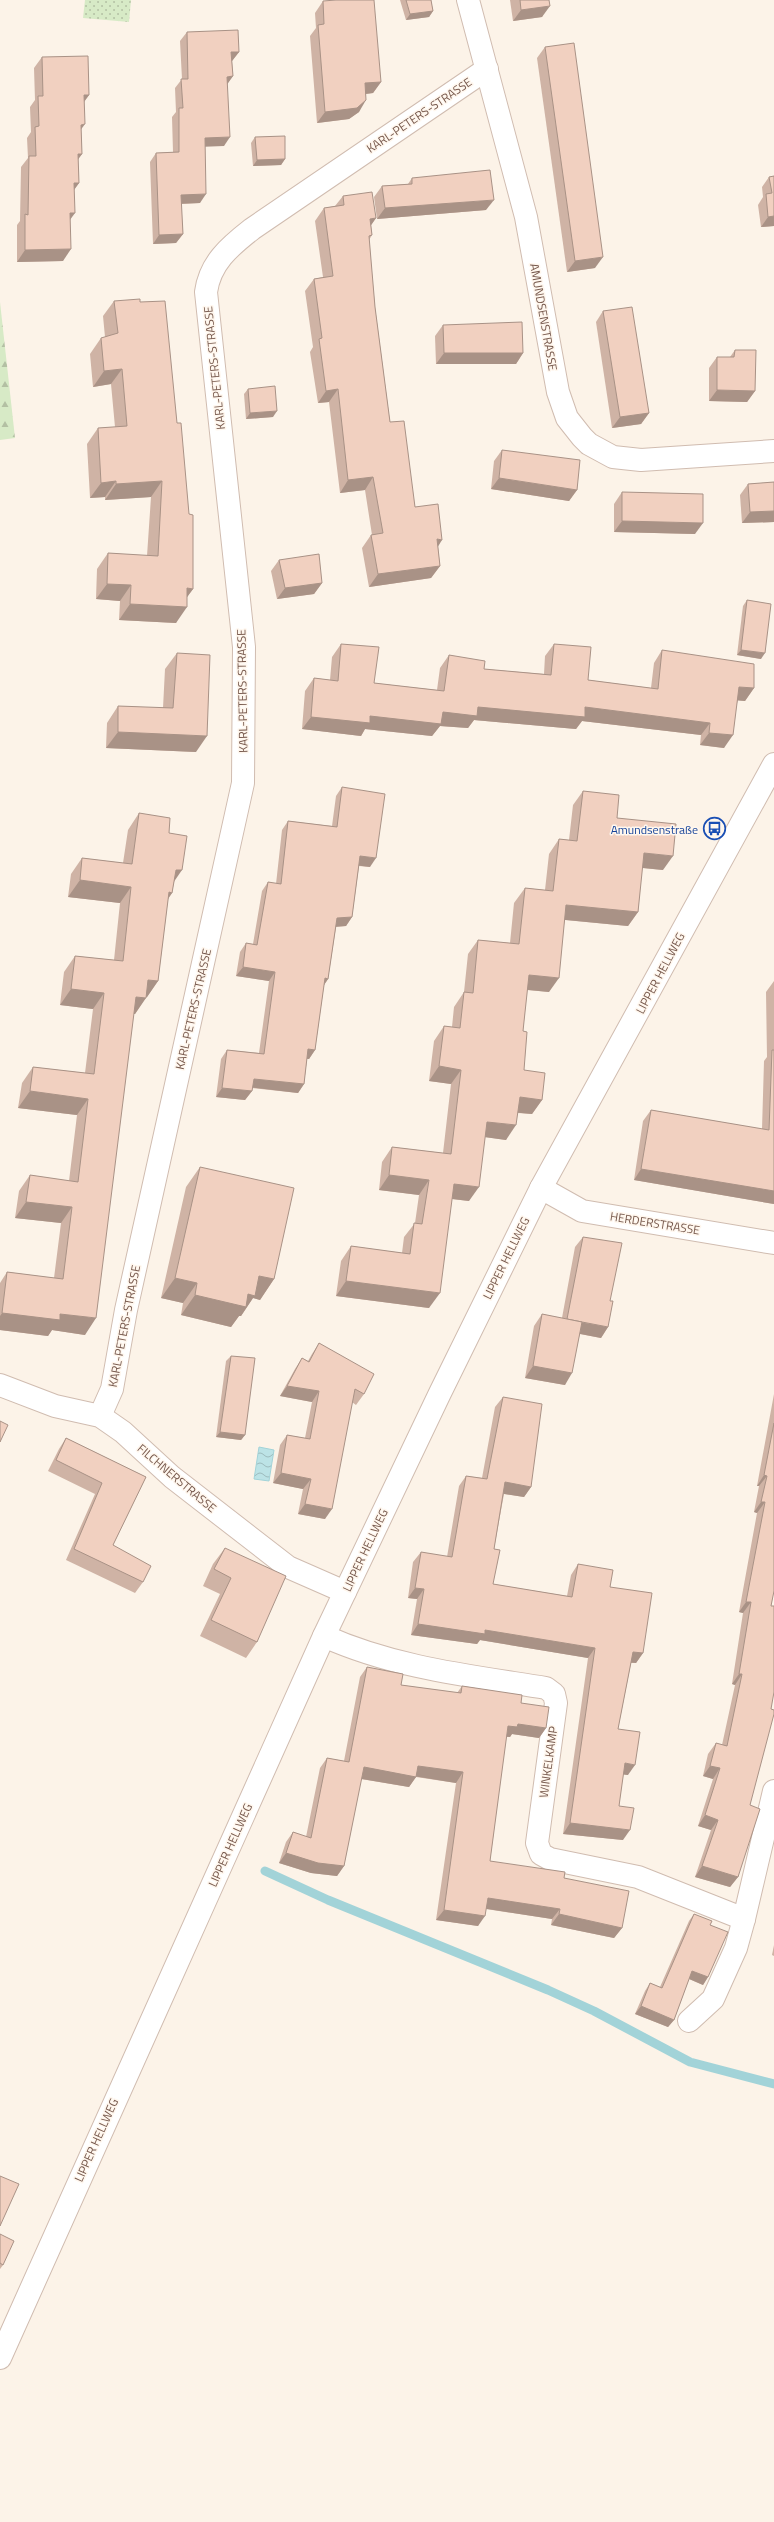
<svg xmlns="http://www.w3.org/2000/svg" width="774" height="2522" font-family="'Titillium Web',sans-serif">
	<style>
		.grass { fill: url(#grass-dots) }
		.forest { fill: url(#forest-firs) }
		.water { fill: url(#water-waves); stroke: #a2d3d8 }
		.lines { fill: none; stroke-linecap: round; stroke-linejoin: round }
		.stream { stroke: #a2d3d8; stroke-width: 9 }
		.street-casing { stroke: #d0bcb0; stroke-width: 24 }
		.street { stroke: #fff; stroke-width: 22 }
		.wall { fill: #cfb3a5 }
		.shaded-wall { fill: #a99286 }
		.building { fill: #f1d0c0; stroke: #a99286 }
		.labels { text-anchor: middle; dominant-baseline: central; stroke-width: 3; stroke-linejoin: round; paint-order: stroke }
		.street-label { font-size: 12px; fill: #76584c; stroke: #fff7ee }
		.transit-label { font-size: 12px; fill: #164399; stroke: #fff7ee; text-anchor: end }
	</style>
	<defs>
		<pattern id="grass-dots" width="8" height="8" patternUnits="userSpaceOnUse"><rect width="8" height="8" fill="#d7eac6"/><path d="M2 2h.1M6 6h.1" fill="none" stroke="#b3c0a3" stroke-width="1.8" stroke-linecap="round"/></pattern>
		<pattern id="forest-firs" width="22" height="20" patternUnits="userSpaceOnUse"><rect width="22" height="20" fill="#d7eac6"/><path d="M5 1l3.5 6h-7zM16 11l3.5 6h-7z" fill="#b3c0a3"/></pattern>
		<pattern id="water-waves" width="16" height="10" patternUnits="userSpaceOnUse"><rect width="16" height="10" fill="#bce3e6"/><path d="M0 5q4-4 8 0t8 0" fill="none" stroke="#9dbbbd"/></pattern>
	</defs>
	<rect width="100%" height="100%" fill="#fcf3e8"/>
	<polygon class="grass" points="85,0 131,0 129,22 83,18"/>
	<polygon class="forest" points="0,302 15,438 0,440"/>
	<polygon class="water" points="259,1447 274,1450 269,1481 254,1479"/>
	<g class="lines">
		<polyline class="stream" points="265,1871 328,1900 548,1990 594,2011 690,2062 774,2084"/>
		<defs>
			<g id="street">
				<polyline points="468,0 526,217 558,392 567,418 582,437 589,444 613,457 641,460 774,451"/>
				<polyline points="541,1188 582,1211 774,1243"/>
				<polyline points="0,1385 55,1406 100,1416 123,1432 172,1477 288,1567 345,1592"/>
				<path d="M100,1416l12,-27 14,-79 117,-527 1,-136 -38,-355c4,-29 23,-45 46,-63l235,-160"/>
				<path d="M324,1636c71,32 147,40 222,52l8,6 2,9 -19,140 4,11 9,5 88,18 106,42 30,-128"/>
				<polyline points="689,2021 713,1999 736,1948 744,1919"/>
				<polyline points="0,2358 324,1636 440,1393 541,1188 774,764"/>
			</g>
		</defs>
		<use href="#street" class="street-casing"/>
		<use href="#street" class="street"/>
	</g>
	<g class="wall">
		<polygon points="400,0 431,0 433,11 429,17 406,20"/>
		<polygon points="510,0 549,0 542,17 513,21"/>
		<polygon points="323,1 381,82 373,93 366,94 359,112 349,119 317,123 310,36 316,28 315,13"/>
		<polygon points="187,32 239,52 232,61 233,76 227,84 224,146 205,146 200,203 181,204 183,234 176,243 153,244 150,162 156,153 173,152 172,117 176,112 175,88 182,79 180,41"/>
		<polygon points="545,47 595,268 567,272 537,58"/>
		<polygon points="42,57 89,95 84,102 81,129 82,154 78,159 79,183 74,190 70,220 63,261 17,262 17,225 20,221 21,167 28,158 27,138 31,132 30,107 35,100 34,68"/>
		<polygon points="255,137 285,159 281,165 253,166 251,143"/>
		<polygon points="774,176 774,226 761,227 758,205 763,197 762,187 769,177"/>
		<polygon points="412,178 486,210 377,219 374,197 382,186 408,184"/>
		<polygon points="343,196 376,218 371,225 372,235 369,240 375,307 390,422 415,507 438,547 440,566 431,578 369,587 362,548 371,535 372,535 365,490 340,493 329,402 318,403 310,352 313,347 305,291 314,279 323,277 315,221 324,208 335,206"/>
		<polygon points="114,301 140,302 193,589 187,597 176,623 119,620 120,601 96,599 97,569 108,553 147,556 151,497 105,500 105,497 90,498 87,444 98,428 115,427 111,384 93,387 90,354 101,338 105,337 103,316"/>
		<polygon points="603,311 649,413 641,424 612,428 596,322"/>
		<polygon points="443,325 523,353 516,364 436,364 435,336"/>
		<polygon points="735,350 755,391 747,402 709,401 709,368 717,357 730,357"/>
		<polygon points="248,389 273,417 246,419 244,394"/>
		<polygon points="502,450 577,490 569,501 491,489 494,461"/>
		<polygon points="774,482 774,522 742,523 740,495 748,484"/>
		<polygon points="622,492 695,534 614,532 614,504"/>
		<polygon points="279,560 322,583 314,594 277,599 271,571"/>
		<polygon points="747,600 761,659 737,655 743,606"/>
		<polygon points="341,644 374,683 437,690 440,668 449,655 484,669 544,674 545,656 554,644 588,680 651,688 654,663 662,650 754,688 745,701 738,700 724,748 700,745 701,735 582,721 576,729 474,720 468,728 440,726 432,736 365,729 361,736 302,729 305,691 314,678 330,680 332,657"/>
		<polygon points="177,653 196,752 106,748 107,723 118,706 163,708 165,669"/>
		<polygon points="342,787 370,867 359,866 352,917 346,926 336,927 328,979 324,985 315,1050 309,1059 307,1059 304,1084 298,1093 252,1088 252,1091 245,1100 216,1097 221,1059 227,1050 259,1053 269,981 236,976 240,952 246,943 253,944 262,891 268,882 276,884 282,830 288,821 332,826 336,796"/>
		<polygon points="583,791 617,818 663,870 642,868 638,912 628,926 565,920 549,992 527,990 523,1031 524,1070 542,1100 532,1114 518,1113 506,1140 485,1137 469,1201 452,1199 429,1308 336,1296 341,1261 351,1246 402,1253 404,1237 415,1223 419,1195 379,1190 382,1162 392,1147 443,1153 451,1084 429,1081 434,1041 444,1026 452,1027 454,1007 464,992 468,954 478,940 510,943 514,903 525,888 545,890 549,854 559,839 569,840 573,805"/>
		<polygon points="139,813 169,833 174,882 172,893 168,899 158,981 147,997 146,997 135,1014 133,1014 85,1335 52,1330 48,1336 0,1330 0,1283 7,1272 54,1278 61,1223 15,1218 19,1191 30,1175 69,1181 77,1115 18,1108 22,1083 33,1067 85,1073 93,1009 60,1005 64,972 75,956 114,960 120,903 68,897 71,874 82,858 123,863 128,830"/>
		<polygon points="774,981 774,1204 634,1180 643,1121 651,1110 762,1129 764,1061 767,1057 766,992"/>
		<polygon points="200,1167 274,1279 260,1300 253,1298 241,1316 239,1316 231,1327 181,1315 183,1303 161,1298 186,1187"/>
		<polygon points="583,1237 610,1301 608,1327 601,1338 580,1334 565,1385 525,1378 534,1326 542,1314 562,1318 575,1247"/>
		<polygon points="319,1343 364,1394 356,1405 352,1402 325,1519 298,1514 303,1489 273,1483 280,1445 287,1435 305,1438 312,1402 280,1396 295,1369 302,1358 308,1361 312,1354"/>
		<polygon points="231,1356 245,1435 241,1440 216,1437 226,1361"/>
		<polygon points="774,1394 774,1591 771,1606 750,1805 738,1877 730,1887 695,1877 711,1830 698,1826 713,1779 703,1776 708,1754 716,1743 722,1745 735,1685 732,1684 743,1613 739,1612 757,1513 754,1512 759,1486 757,1486"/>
		<polygon points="503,1397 531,1487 524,1497 504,1494 494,1549 493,1584 567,1596 571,1575 578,1564 610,1587 643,1653 636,1663 631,1663 618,1729 628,1775 623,1774 619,1806 623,1840 563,1834 588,1658 480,1640 477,1644 411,1635 417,1599 408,1598 413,1562 421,1552 447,1557 459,1486 466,1476 482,1478 495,1407"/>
		<polygon points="66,1438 146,1477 113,1545 143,1582 135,1593 66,1560 95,1494 48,1471 59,1449"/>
		<polygon points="225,1548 257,1642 246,1658 200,1636 220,1594 203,1586 213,1564"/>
		<polygon points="367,1667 401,1685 457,1693 462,1686 521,1703 546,1728 539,1738 512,1734 510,1737 506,1737 490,1861 564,1878 622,1928 614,1938 551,1925 552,1919 486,1909 478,1926 436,1920 456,1783 416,1777 409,1787 361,1779 344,1866 337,1876 311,1873 279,1863 286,1842 293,1832 306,1837 320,1768 327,1758 344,1761 360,1677"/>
		<polygon points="694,1914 710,1925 708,1977 703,1985 689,1979 674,2020 668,2027 635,2014 645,1991 650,1983 660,1987 689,1921"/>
		<polygon points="774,1945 774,1956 772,1955"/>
		<polygon points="0,2234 3,2265 0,2269"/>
	</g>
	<g class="shaded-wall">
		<polygon points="550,6 542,17 513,21 521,10"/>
		<polygon points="433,11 429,17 406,20 410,14"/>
		<polygon points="231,52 239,52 232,61 225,61"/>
		<polygon points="233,76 226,86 227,77"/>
		<polygon points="381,82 373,93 357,95 365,83"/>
		<polygon points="84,95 89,95 81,106"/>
		<polygon points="366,100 359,112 349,119 317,123 325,112"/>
		<polygon points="85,124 77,135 81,125"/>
		<polygon points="230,137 224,146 198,147 205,138"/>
		<polygon points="78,154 82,154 74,165"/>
		<polygon points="285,159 281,165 253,166 257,160"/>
		<polygon points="74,183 79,183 71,194"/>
		<polygon points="206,194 200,203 175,204 181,195"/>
		<polygon points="494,200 486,210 377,219 385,208"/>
		<polygon points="70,213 75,213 67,224"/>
		<polygon points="774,216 774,226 761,227 768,217"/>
		<polygon points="376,218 367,231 370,219"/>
		<polygon points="183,234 176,243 153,244 159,235"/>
		<polygon points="71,249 63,261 17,262 25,250"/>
		<polygon points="603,257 595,268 567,272 575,261"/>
		<polygon points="444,353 523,353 516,364 436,364"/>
		<polygon points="122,369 111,384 93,387 104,371"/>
		<polygon points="338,389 329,402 318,403 326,391"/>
		<polygon points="717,390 755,391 747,402 709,401"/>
		<polygon points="277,411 273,417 246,419 250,413"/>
		<polygon points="649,413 641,424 612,428 620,417"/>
		<polygon points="373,477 365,490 340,493 348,480"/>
		<polygon points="499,478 577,490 569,501 491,489"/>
		<polygon points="116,481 105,497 90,498 101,483"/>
		<polygon points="162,481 151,497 105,500 116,484"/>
		<polygon points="774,511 774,522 742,523 750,512"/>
		<polygon points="622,521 703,523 695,534 614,532"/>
		<polygon points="437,539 442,540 434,553"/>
		<polygon points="440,566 431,578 369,587 378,574"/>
		<polygon points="322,583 314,594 277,599 285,588"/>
		<polygon points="107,584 131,585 120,601 96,599"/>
		<polygon points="187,588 193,589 182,604"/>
		<polygon points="130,604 187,607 176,623 119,620"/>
		<polygon points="741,650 765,653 761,659 737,655"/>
		<polygon points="739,687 754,688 745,701 731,700"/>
		<polygon points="478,707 585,707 710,723 701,735 582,721 576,729 474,720 468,728 440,726 432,736 365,729 361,736 302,729 311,717 370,716 443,712"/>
		<polygon points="118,732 207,736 196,752 106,748"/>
		<polygon points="709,733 733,735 724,748 700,745"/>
		<polygon points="644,853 673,856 663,870 634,867"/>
		<polygon points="360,856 376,858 370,867 354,865"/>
		<polygon points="176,870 182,870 171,886"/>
		<polygon points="80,880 131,887 120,903 68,897"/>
		<polygon points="169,892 172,893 161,909"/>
		<polygon points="566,905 638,912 628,926 556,919"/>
		<polygon points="352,917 346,926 331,927 337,918"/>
		<polygon points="243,967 275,972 269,981 236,976"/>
		<polygon points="529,975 559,978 549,992 519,989"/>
		<polygon points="325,978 328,979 322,988"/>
		<polygon points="148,980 158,981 147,997 137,996"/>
		<polygon points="71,989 104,993 93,1009 60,1005"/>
		<polygon points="136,997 146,998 135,1014 124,1013"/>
		<polygon points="308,1049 315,1050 309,1059 302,1058"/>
		<polygon points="439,1066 461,1070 451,1084 429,1081"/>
		<polygon points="254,1079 304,1084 298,1093 248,1087"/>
		<polygon points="222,1088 252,1091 245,1100 216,1097"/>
		<polygon points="30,1091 88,1099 77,1115 18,1108"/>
		<polygon points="520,1097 542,1100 532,1114 510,1112"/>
		<polygon points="487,1122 516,1125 506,1140 477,1136"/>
		<polygon points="641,1169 774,1191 774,1204 634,1180"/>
		<polygon points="389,1175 429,1180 419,1195 379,1190"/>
		<polygon points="454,1184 479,1187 469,1201 444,1198"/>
		<polygon points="26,1202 72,1207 61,1223 15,1218"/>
		<polygon points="259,1276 274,1279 260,1300 253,1298 241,1316 239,1316 231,1327 181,1315 195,1295"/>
		<polygon points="175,1278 197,1283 183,1303 161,1298"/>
		<polygon points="346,1281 440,1293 429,1308 336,1296"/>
		<polygon points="2,1313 60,1314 96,1318 85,1335 52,1330 48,1336 0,1330 0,1316"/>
		<polygon points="567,1320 608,1327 601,1338 560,1330"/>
		<polygon points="533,1366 572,1373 565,1385 525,1378"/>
		<polygon points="287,1386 319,1391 312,1402 280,1396"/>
		<polygon points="220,1432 245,1435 241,1440 216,1437"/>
		<polygon points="281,1473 311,1479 303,1489 273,1483"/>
		<polygon points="764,1475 767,1476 759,1486 757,1486"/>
		<polygon points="505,1482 531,1487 524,1497 498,1493"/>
		<polygon points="761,1502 765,1502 757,1513 754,1512"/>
		<polygon points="305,1504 332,1509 325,1519 298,1514"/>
		<polygon points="415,1588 424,1589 417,1599 408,1598"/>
		<polygon points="746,1602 751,1602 743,1613 739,1612"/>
		<polygon points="418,1624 485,1630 595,1648 588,1658 480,1640 477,1644 411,1635"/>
		<polygon points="633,1652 643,1653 636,1663 626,1662"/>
		<polygon points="739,1674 742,1674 735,1685 732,1684"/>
		<polygon points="518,1724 546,1728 539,1738 512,1734 510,1737 500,1736 508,1726"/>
		<polygon points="625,1763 635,1765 628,1775 618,1774"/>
		<polygon points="418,1766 463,1772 456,1783 413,1776 416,1777 409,1787 356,1778 364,1767"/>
		<polygon points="710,1766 720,1768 713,1779 703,1776"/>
		<polygon points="705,1815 718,1820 711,1830 698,1826"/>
		<polygon points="570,1823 630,1830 623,1840 563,1834"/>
		<polygon points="286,1853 344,1866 337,1876 311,1873 279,1863"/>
		<polygon points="702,1866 738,1877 730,1887 695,1877"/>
		<polygon points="488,1898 560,1909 552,1919 481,1908"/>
		<polygon points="444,1910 485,1916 478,1926 436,1920"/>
		<polygon points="559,1914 622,1928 614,1938 551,1925"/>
		<polygon points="692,1971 708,1977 703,1985 687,1978"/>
		<polygon points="641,2006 674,2020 668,2027 635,2014"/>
	</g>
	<g class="building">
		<polygon points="336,0 374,0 381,82 365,83 366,100 357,108 325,112 318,25 324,24 323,1"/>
		<polygon points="406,0 431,0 433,11 410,14"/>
		<polygon points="520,0 549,0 550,6 521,10"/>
		<polygon points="238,30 239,52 231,52 233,76 227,77 230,137 205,138 206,194 181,195 183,234 159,235 156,153 179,152 179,108 183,108 181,79 188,79 187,32"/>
		<polygon points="574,43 603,257 575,261 545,47"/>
		<polygon points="88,56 89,95 84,95 85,124 81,125 82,154 78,154 79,183 74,183 75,213 70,213 71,249 25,250 25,214 28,215 29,156 36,156 35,127 39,126 38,96 43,96 42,57"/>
		<polygon points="285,136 285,159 257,160 255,137"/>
		<polygon points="490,170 494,200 385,208 382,186 412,184 412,178"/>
		<polygon points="774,176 774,216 768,217 766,194 772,193 769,177"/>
		<polygon points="372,192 376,218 370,219 372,235 369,236 375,307 390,422 404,421 415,507 438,504 442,540 437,539 440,566 378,574 371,535 383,533 373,477 348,480 338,389 326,391 319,339 322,338 314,279 333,276 324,208 344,205 343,196"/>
		<polygon points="140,299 140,302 165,301 177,423 181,423 189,514 193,515 193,589 187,588 187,607 130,604 131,585 107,584 108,553 158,556 162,481 116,484 116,481 101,483 98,428 127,426 122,369 104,371 101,338 118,333 114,301"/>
		<polygon points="632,307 649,413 620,417 603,311"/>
		<polygon points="522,322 523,353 444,353 443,325"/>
		<polygon points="735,350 756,350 755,391 717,390 717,357 734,357"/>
		<polygon points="275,386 277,411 250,413 248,389"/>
		<polygon points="502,450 580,460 577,490 499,478"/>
		<polygon points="774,482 774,511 750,512 748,484"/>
		<polygon points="622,492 703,494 703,523 622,521"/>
		<polygon points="319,554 322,583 285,588 279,560"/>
		<polygon points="747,600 771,604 765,653 741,650"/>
		<polygon points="341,644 379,647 374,683 444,691 449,655 485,661 484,669 551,675 554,644 591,647 588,680 658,689 662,650 754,664 754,688 739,687 733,735 709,733 710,723 585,707 585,717 478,707 477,716 443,712 441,724 370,716 370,723 311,717 314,678 338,681"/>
		<polygon points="177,653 210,655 207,736 118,732 118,706 173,708"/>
		<polygon points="342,787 385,794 376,858 360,856 352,917 337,918 328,979 325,978 315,1050 308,1049 304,1084 254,1079 252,1091 222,1088 227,1050 264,1054 275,972 243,967 246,943 257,945 268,882 281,884 288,821 337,827"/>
		<polygon points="583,791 619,795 617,818 676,824 673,856 644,853 638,912 566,905 559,978 529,975 523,1031 527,1032 524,1070 545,1073 542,1100 520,1097 516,1125 487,1122 479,1187 454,1184 440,1293 346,1281 351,1246 410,1254 414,1223 422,1224 429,1180 389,1175 392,1147 451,1154 461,1070 439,1066 444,1026 460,1028 464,992 473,993 478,940 519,944 525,888 553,891 559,839 577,841"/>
		<polygon points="139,813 170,818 169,833 187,836 182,870 176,870 172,893 169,892 158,981 148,980 146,998 136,997 96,1318 60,1314 60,1320 2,1313 7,1272 63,1279 72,1207 26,1202 30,1175 78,1182 88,1099 30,1091 33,1067 94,1074 104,993 71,989 75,956 123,961 131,887 80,880 82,858 132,864"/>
		<polygon points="772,1050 774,1050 774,1191 641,1169 651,1110 769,1130"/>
		<polygon points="200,1167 294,1188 274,1279 259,1276 255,1296 248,1294 246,1307 195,1295 197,1283 175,1278"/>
		<polygon points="583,1237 622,1243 610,1301 613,1301 608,1327 582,1322 567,1319"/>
		<polygon points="542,1314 582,1322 572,1373 533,1366"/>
		<polygon points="319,1343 374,1374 364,1394 355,1389 332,1509 305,1504 311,1479 281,1473 287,1435 310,1439 319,1391 287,1386 302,1358 309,1362"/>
		<polygon points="231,1356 255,1358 245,1435 220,1432"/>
		<polygon points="503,1397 542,1404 531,1487 505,1482 494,1549 500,1550 493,1584 572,1597 578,1564 613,1570 610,1587 652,1593 643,1653 633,1652 618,1729 640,1732 635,1765 625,1763 619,1806 634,1808 630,1830 570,1823 595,1648 485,1630 485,1634 418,1624 424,1589 415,1588 421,1552 452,1557 466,1476 487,1479"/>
		<polygon points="0,1421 8,1425 0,1442"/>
		<polygon points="774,1423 774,1591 771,1606 774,1606 774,1692 771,1709 774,1710 774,1714 750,1805 760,1809 738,1877 702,1866 718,1820 705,1815 720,1768 710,1766 716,1743 727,1746 742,1674 739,1674 751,1602 746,1602 765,1502 761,1502 767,1476 764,1475"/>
		<polygon points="66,1438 146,1477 113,1545 151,1566 143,1582 74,1549 102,1483 56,1460"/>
		<polygon points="225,1548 286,1576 257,1642 211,1620 231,1578 214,1569"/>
		<polygon points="367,1667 403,1674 401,1685 461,1693 462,1686 522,1695 521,1703 549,1707 546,1728 518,1724 517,1727 508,1726 490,1861 565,1872 564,1878 629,1891 622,1928 559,1914 560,1909 488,1898 485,1916 444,1910 463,1772 418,1766 416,1777 364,1767 344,1866 318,1863 286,1853 293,1832 311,1838 327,1758 349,1762"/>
		<polygon points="694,1914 712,1921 710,1925 728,1932 708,1977 692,1971 674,2020 641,2006 650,1983 662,1988"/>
		<polygon points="0,2176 19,2184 0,2226"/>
		<polygon points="0,2234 14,2241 3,2265 0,2263"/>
	</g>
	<defs>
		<symbol id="bus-ring" viewBox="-11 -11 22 22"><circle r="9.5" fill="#fff7ee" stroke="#1a4fb4" stroke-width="1.5"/><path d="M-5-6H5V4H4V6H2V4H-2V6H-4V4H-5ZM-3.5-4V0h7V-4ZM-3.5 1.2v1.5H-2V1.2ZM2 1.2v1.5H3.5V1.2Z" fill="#1a4fb4"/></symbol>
	</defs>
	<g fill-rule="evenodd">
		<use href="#bus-ring" x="702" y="816" width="25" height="25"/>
	</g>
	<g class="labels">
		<g class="street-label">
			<text transform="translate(419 115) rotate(-34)">KARL-PETERS-STRASSE</text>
			<text transform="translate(544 317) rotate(80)">AMUNDSENSTRASSE</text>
			<text transform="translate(214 368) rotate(-96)">KARL-PETERS-STRASSE</text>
			<text transform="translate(242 691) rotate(-91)">KARL-PETERS-STRASSE</text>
			<text transform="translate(660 973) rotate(-62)">LIPPER HELLWEG</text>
			<text transform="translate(193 1009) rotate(-77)">KARL-PETERS-STRASSE</text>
			<text transform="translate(655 1223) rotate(9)">HERDERSTRASSE</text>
			<text transform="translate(506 1258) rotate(-64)">LIPPER HELLWEG</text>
			<text transform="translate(124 1326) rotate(-79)">KARL-PETERS-STRASSE</text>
			<text transform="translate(177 1478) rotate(40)">FILCHNERSTRASSE</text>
			<text transform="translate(365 1550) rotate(-65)">LIPPER HELLWEG</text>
			<text transform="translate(548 1762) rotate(-82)">WINKELKAMP</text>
			<text transform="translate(230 1845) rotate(-66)">LIPPER HELLWEG</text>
			<text transform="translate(96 2140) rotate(-66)">LIPPER HELLWEG</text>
		</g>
		<g class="transit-label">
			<text x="698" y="829">Amundsenstraße</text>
		</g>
	</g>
</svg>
